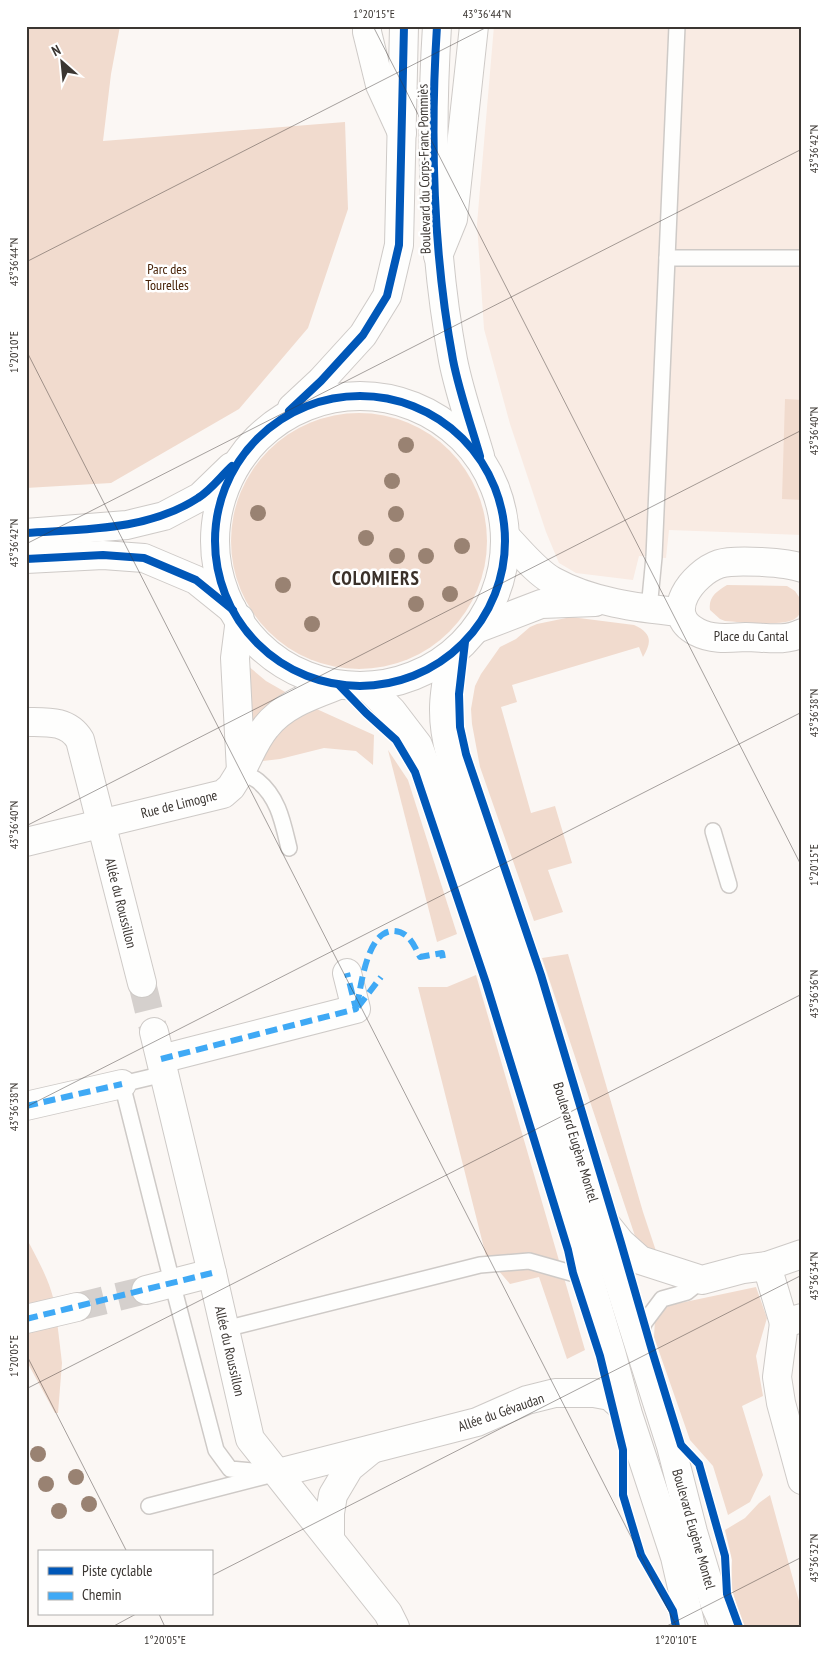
<svg xmlns="http://www.w3.org/2000/svg" width="828" height="1653" font-family="'PT Sans Narrow',sans-serif">
	<style>
		.built { fill: #f9ebe3 }
		.green { fill: #f1dbce }
		.lines { fill: none; stroke-linecap: round; stroke-linejoin: round }
		.street-tunnel { stroke: #d5d0cd; stroke-width: 28; stroke-dasharray: 28 14; stroke-linecap: butt }
		.lane-casing { stroke: #cecac7; stroke-width: 18 }
		.street-casing { stroke: #cecac7; stroke-width: 30 }
		.secondary-casing { stroke: #cecac7; stroke-width: 30 }
		.lane { stroke: #fefefd; stroke-width: 15 }
		.street { stroke: #fefefd; stroke-width: 28 }
		.secondary { stroke: #fefefd; stroke-width: 28 }
		.quiet { stroke: #3fa9f5; stroke-width: 6; stroke-dasharray: 12 6; stroke-linecap: butt }
		.cycleway-casing { stroke: #fff; stroke-width: 11 }
		.cycleway { stroke: #0057b8; stroke-width: 8 }
		.tree { fill: #998272 }
		.ticks { fill: none; stroke: #3b3632; stroke-width: 1; stroke-opacity: 0.45 }
		.labels { text-anchor: middle; dominant-baseline: central; stroke-width: 5; stroke-linejoin: round; paint-order: stroke }
		.street-label { font-size: 14px; fill: #3b3632; stroke: #fff }
		.park-label { font-size: 14px; fill: #482308; stroke: #fff }
		.district-label { font-size: 19px; font-weight: bold; letter-spacing: 1px; fill: #3a3029; stroke: #fff }
		.neatline { fill: none; stroke: #3b3632; stroke-width: 2 }
		.ticks-label { font-size: 12px; text-anchor: middle; fill: #3b3632 }
	</style>
	<rect width="100%" height="100%" fill="#fbf7f4"/>
	<polygon class="built" points="494,26 802,26 802,535 669,530 666,558 639,556 633,580 576,573 559,563 546,532 510,424 484,329 477,224"/>
	<g class="green">
		<polygon points="26,26 120,26 111,74 103,141 345,122 348,209 308,328 239,409 111,483 26,488"/>
		<polygon points="785,399 802,400 802,500 782,499"/>
		<circle cx="359" cy="541" r="128"/>
		<path d="M727,585l60,1 8,5 6,9c0,6 1,14 -5,18 -10,9 -56,4 -71,3l-5,-2 -10,-9c-2,-13 7,-19 17,-25z"/>
		<path d="M571,617l63,8c18,8 18,17 9,32l-4,-10 -127,38 5,17 -16,5 30,106 24,-7 17,57 -24,7 15,42 -29,9 -54,-154 -8,-43 -1,-15 4,-23 6,-12 19,-27 16,-8 14,-12 7,-3z"/>
		<polygon points="247,665 266,681 287,693 251,734"/>
		<path d="M310,706l64,29 -1,30 -17,-14 -32,-3 -44,11 -17,2c2,-34 21,-39 47,-55z"/>
		<polygon points="388,750 408,780 457,934 437,942"/>
		<polygon points="568,954 643,1212 656,1251 649,1253 636,1239 542,958"/>
		<polygon points="476,975 585,1350 567,1359 539,1277 510,1284 486,1256 418,987 447,987"/>
		<path d="M29,1243c10,19 20,37 25,58l-28,7v-64z"/>
		<polygon points="756,1287 767,1318 756,1356 763,1396 742,1406 763,1475 750,1502 728,1515 713,1466 690,1440 654,1337 655,1319 666,1306"/>
		<polygon points="57,1321 62,1363 58,1413 55,1413 26,1360 26,1330"/>
		<polygon points="770,1495 802,1612 802,1627 745,1627 739,1614 731,1586 732,1560 725,1530 745,1518 759,1503"/>
	</g>
	<g class="lines">
		<g class="street-tunnel">
			<polyline points="142,983 154,1032"/>
			<polyline points="77,1307 146,1290"/>
		</g>
		<defs>
			<g id="lane">
				<polyline points="667,258 677,26"/>
				<polyline points="649,609 654,557 667,258 802,258"/>
				<path d="M241,771c6,4 12,6 17,10 21,17 25,43 31,67"/>
				<polyline points="713,831 729,885"/>
				<polyline points="164,1074 122,1084 172,1282 216,1450 230,1469 277,1473"/>
				<polyline points="225,1329 480,1265 529,1261 589,1278"/>
				<polyline points="640,1340 644,1323 662,1299 687,1292 702,1280"/>
				<polyline points="149,1506 266,1476"/>
			</g>
			<g id="street">
				<polyline points="367,26 367,32 380,85 402,133"/>
				<polyline points="438,256 453,219 474,26"/>
				<path d="M505,536c13,13 31,36 48,45 38,21 84,27 127,31"/>
				<path d="M802,568c-16,-6 -68,-9 -83,-4 -26,9 -58,50 -22,68 15,8 32,6 49,5 18,0 39,5 56,-4"/>
				<path d="M240,619l-5,39 6,113c8,-14 14,-31 25,-44 18,-23 47,-32 73,-42"/>
				<polyline points="476,629 541,604 595,602"/>
				<path d="M26,722c21,0 42,-2 54,18l62,243"/>
				<polyline points="26,842 223,794 231,787 241,771"/>
				<polyline points="154,1032 212,1273 250,1439 388,1613 395,1627"/>
				<polyline points="161,1059 356,1009 347,973"/>
				<polyline points="26,1106 122,1084"/>
				<polyline points="597,1213 621,1243 640,1260 702,1280 743,1269 767,1266 802,1254"/>
				<polyline points="767,1266 784,1323 802,1318"/>
				<polyline points="146,1290 212,1273"/>
				<polyline points="26,1319 77,1307"/>
				<polyline points="784,1323 777,1377 781,1403 802,1480"/>
				<polyline points="278,1473 477,1422 527,1400 555,1393 594,1393 610,1396 627,1411"/>
				<polyline points="330,1538 330,1513 333,1495 349,1468 371,1450"/>
			</g>
			<g id="secondary">
				<path d="M437,26c-7,110 -4,226 16,334 6,31 18,65 27,96"/>
				<circle cx="360" cy="541" r="145"/>
				<polyline points="292,408 321,381 363,335 387,296 399,245 404,26"/>
				<polyline points="26,533 127,525 164,516 200,497 231,467"/>
				<polyline points="26,559 103,555 144,558 196,580 232,609"/>
				<path d="M451,656c-7,37 -11,60 -1,97l79,233 68,227 74,233 22,86 22,73 10,22"/>
				<polyline points="369,688 392,711 418,745 433,786 508,1006 611,1352 627,1411 675,1557 691,1627"/>
			</g>
		</defs>
		<use href="#lane" class="lane-casing"/>
		<use href="#street" class="street-casing"/>
		<use href="#secondary" class="secondary-casing"/>
		<use href="#lane" class="lane"/>
		<use href="#street" class="street"/>
		<use href="#secondary" class="secondary"/>
		<g class="quiet">
			<path d="M357,1006c4,-20 10,-76 37,-75 15,1 20,14 26,26l22,-4 1,6"/>
			<polyline points="358,1007 381,977"/>
			<polyline points="161,1059 356,1009 347,973"/>
			<polyline points="26,1106 122,1084"/>
			<polyline points="26,1319 212,1273"/>
		</g>
		<defs>
			<g id="cycleway">
				<path d="M437,26c-7,110 -4,226 16,334 6,31 18,65 27,96"/>
				<circle cx="360" cy="541" r="145"/>
				<polyline points="289,411 321,381 363,335 387,296 399,245 404,26"/>
				<path d="M26,533c59,-4 121,-2 172,-35 13,-8 23,-22 34,-32"/>
				<polyline points="26,559 103,555 144,558 196,580 233,610"/>
				<polyline points="465,642 459,694 460,727 466,754 541,975 621,1243 653,1354 681,1445 699,1464 725,1556 727,1594 739,1627"/>
				<polyline points="339,685 366,713 396,740 415,772 486,983 568,1250 573,1273 600,1356 623,1450 623,1495 641,1555 673,1611 676,1627"/>
			</g>
		</defs>
		<use href="#cycleway" class="cycleway-casing"/>
		<use href="#cycleway" class="cycleway"/>
	</g>
	<g class="tree">
		<circle cx="406" cy="445" r="8"/>
		<circle cx="392" cy="481" r="8"/>
		<circle cx="258" cy="513" r="8"/>
		<circle cx="396" cy="514" r="8"/>
		<circle cx="366" cy="538" r="8"/>
		<circle cx="462" cy="546" r="8"/>
		<circle cx="397" cy="556" r="8"/>
		<circle cx="426" cy="556" r="8"/>
		<circle cx="283" cy="585" r="8"/>
		<circle cx="450" cy="594" r="8"/>
		<circle cx="416" cy="604" r="8"/>
		<circle cx="312" cy="624" r="8"/>
		<circle cx="38" cy="1454" r="8"/>
		<circle cx="76" cy="1477" r="8"/>
		<circle cx="46" cy="1484" r="8"/>
		<circle cx="89" cy="1504" r="8"/>
		<circle cx="59" cy="1511" r="8"/>
	</g>
	<path class="ticks" d="M373,26l429,841M26,262l463,-236M26,350l651,1277M26,544l776,-395M26,826l776,-396M26,1107l776,-395M26,1354l101,198M26,1389l776,-395M211,1576l591,-301M159,1614l6,13M112,1627l24,-13M665,1627l137,-70"/>
	<g class="labels">
		<g class="street-label">
			<text transform="translate(424 169) rotate(-91)">Boulevard du Corps-Franc Pommiès</text>
			<text x="751" y="636">Place du Cantal</text>
			<text transform="translate(179 804) rotate(-14)">Rue de Limogne</text>
			<text transform="translate(121 903) rotate(76)">Allée du Roussillon</text>
			<text transform="translate(576 1142) rotate(73)">Boulevard Eugène Montel</text>
			<text transform="translate(230 1351) rotate(77)">Allée du Roussillon</text>
			<text transform="translate(501 1412) rotate(-19)">Allée du Gévaudan</text>
			<text transform="translate(694 1529) rotate(74)">Boulevard Eugène Montel</text>
		</g>
		<g class="park-label">
			<text x="167" y="269">Parc des<tspan x="167" dy="16">Tourelles</tspan></text>
		</g>
		<g class="district-label">
			<text x="376" y="578">COLOMIERS</text>
		</g>
	</g>
	<rect width="828" height="1653" fill="none" stroke="#ffffff" stroke-width="55"/>
	<rect x="38" y="1550" width="175" height="65" fill="#ffffff" stroke="#b1afad"/>
	<rect x="48" y="1567" width="25" height="8" fill="#0057b8" stroke="#b1afad"/>
	<text x="82" y="1576" font-size="15" fill="#3b3632">Piste cyclable</text>
	<rect x="48" y="1592" width="25" height="8" fill="#3fa9f5" stroke="#b1afad"/>
	<text x="82" y="1600" font-size="15" fill="#3b3632">Chemin</text>
	<g transform="translate(62 62) rotate(333)" stroke="#ffffff" stroke-width="4" paint-order="stroke">
	<path d="M0-4L9 19L0 12L-9 19Z" fill="#3b3632"/>
	<text y="-8" font-size="14" font-weight="bold" text-anchor="middle" fill="#3b3632">N</text>
	</g>
	<rect x="28" y="28" width="772" height="1598" class="neatline"/>
	<g class="ticks-label">
		<text x="374" y="18">1°20'15"E</text>
		<text x="487" y="18">43°36'44"N</text>
		<text transform="translate(814 149) rotate(-90)" y="4">43°36'42"N</text>
		<text transform="translate(14 262) rotate(-90)" y="4">43°36'44"N</text>
		<text transform="translate(14 352) rotate(-90)" y="4">1°20'10"E</text>
		<text transform="translate(814 431) rotate(-90)" y="4">43°36'40"N</text>
		<text transform="translate(14 543) rotate(-90)" y="4">43°36'42"N</text>
		<text transform="translate(814 713) rotate(-90)" y="4">43°36'38"N</text>
		<text transform="translate(14 825) rotate(-90)" y="4">43°36'40"N</text>
		<text transform="translate(814 865) rotate(-90)" y="4">1°20'15"E</text>
		<text transform="translate(814 994) rotate(-90)" y="4">43°36'36"N</text>
		<text transform="translate(14 1107) rotate(-90)" y="4">43°36'38"N</text>
		<text transform="translate(814 1276) rotate(-90)" y="4">43°36'34"N</text>
		<text transform="translate(14 1356) rotate(-90)" y="4">1°20'05"E</text>
		<text transform="translate(814 1558) rotate(-90)" y="4">43°36'32"N</text>
		<text x="165" y="1644">1°20'05"E</text>
		<text x="676" y="1644">1°20'10"E</text>
	</g>
</svg>
